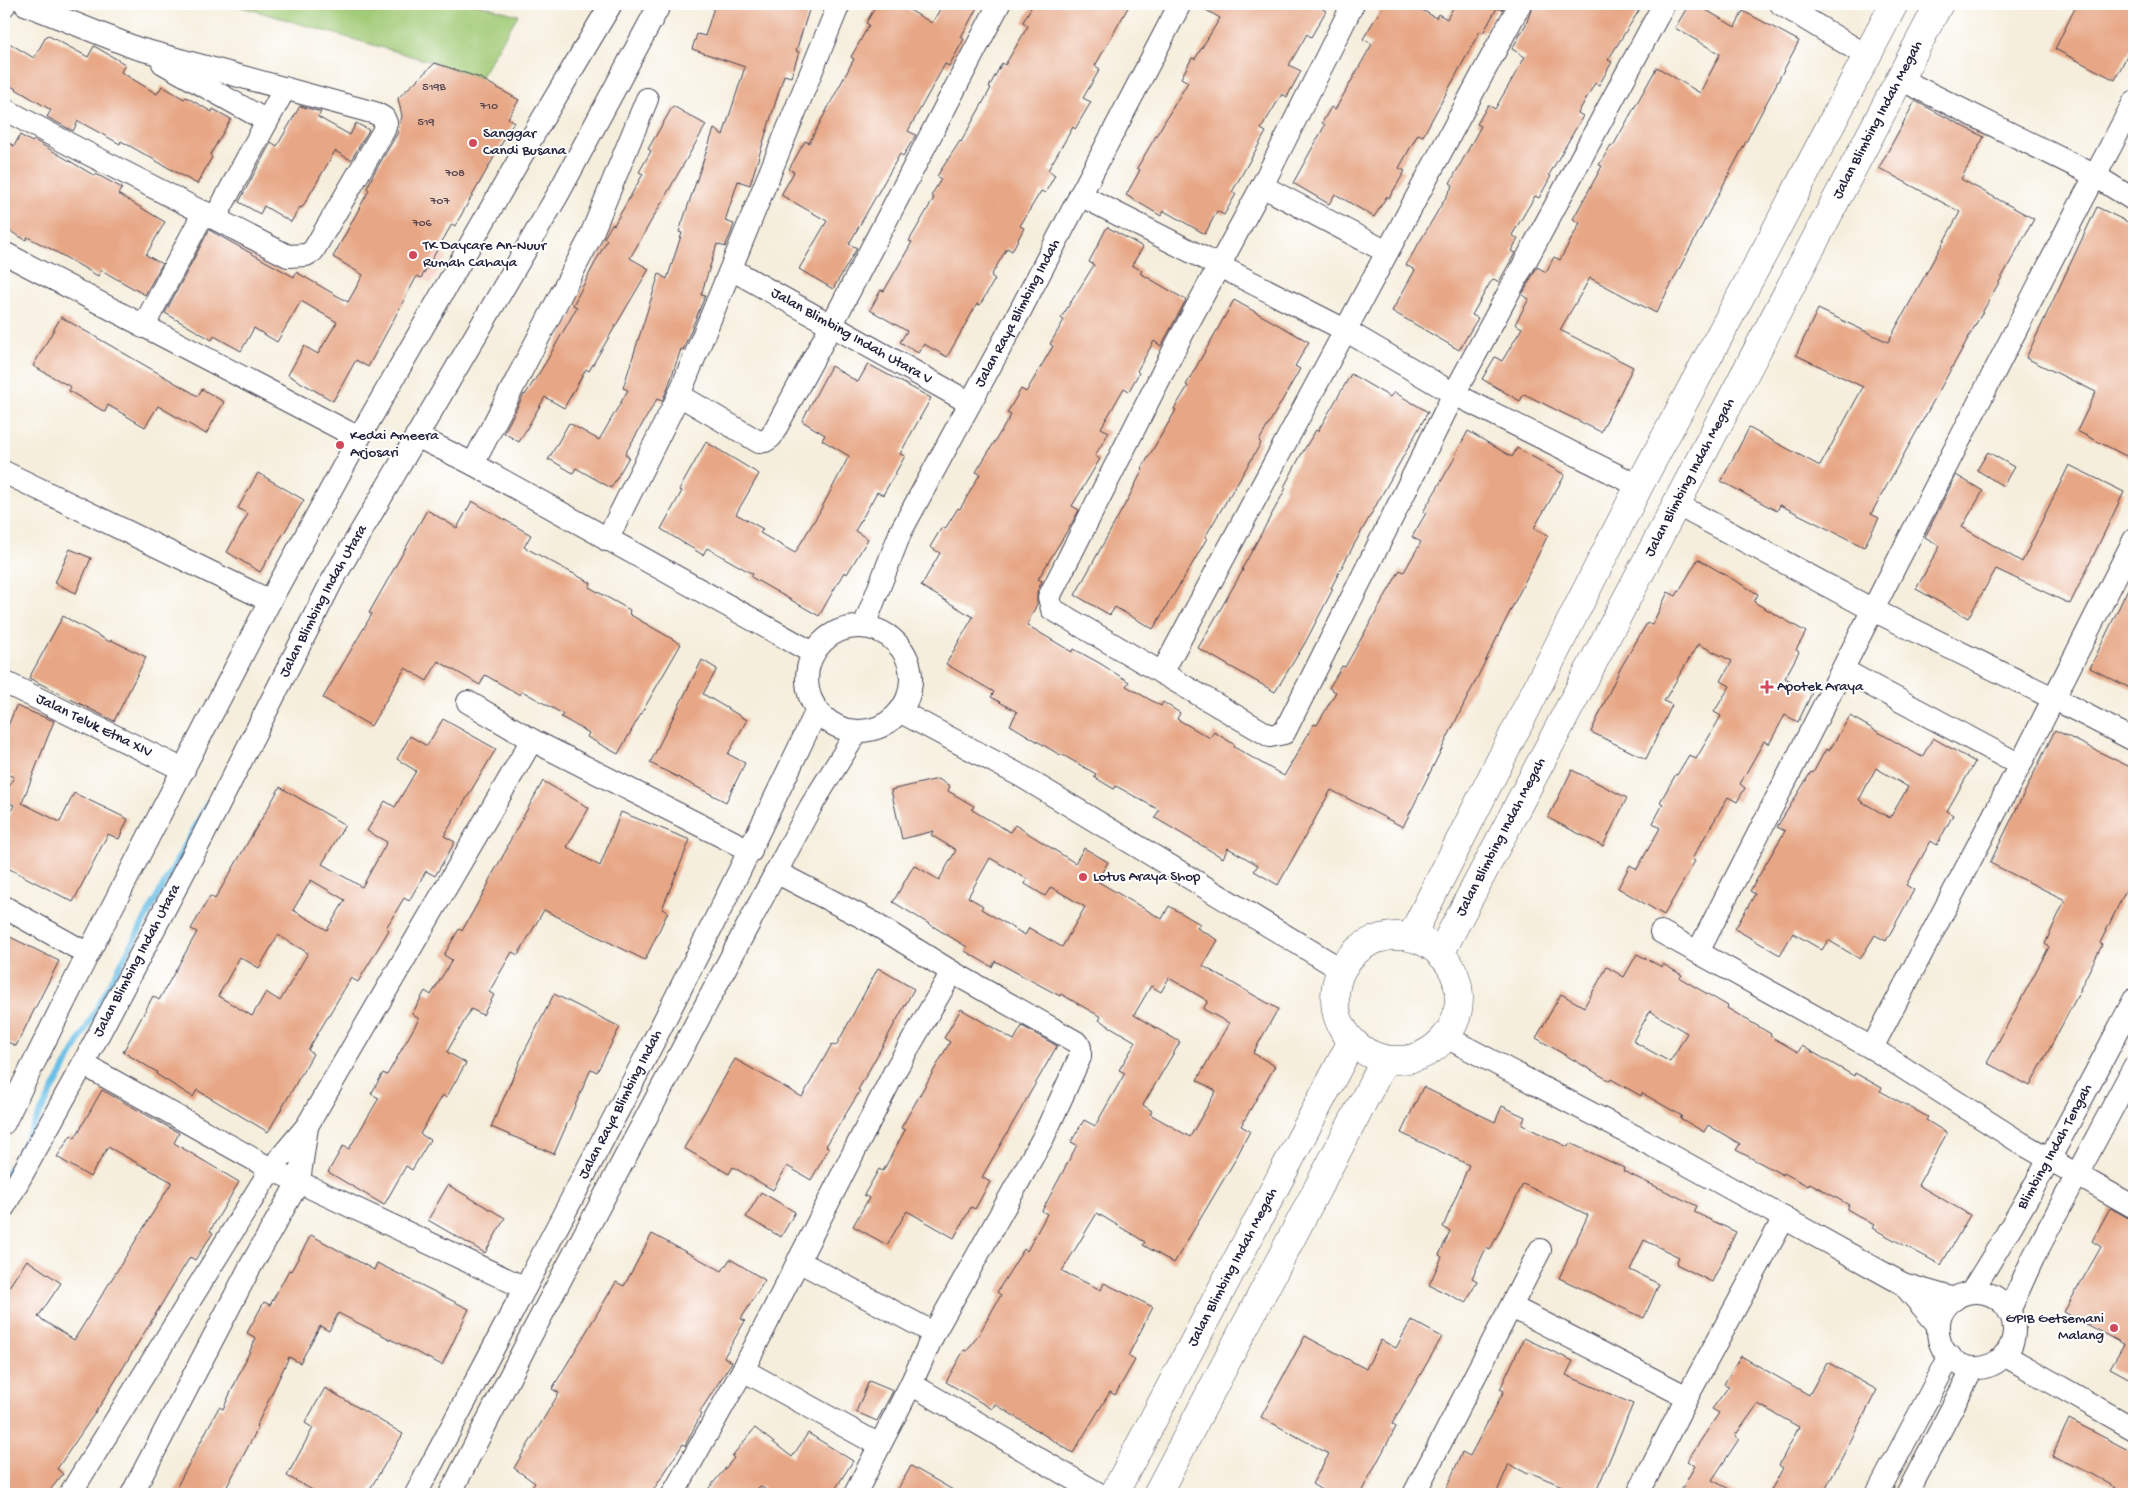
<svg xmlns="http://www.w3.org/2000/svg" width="2138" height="1498" font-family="'Gochi Hand',sans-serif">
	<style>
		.built { fill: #f7d1c7 }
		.green { fill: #a2cb77; stroke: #627659 }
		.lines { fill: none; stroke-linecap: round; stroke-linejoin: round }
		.stream { stroke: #6bbfe7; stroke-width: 6 }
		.building { fill: #e7a786; fill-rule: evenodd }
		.minor-casing { stroke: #424153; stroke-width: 24 }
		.tertiary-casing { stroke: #424153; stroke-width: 29 }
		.minor { stroke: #fff; stroke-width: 22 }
		.tertiary { stroke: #fff; stroke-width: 28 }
		.poi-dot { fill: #d1495b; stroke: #fff; stroke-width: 2 }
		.labels { text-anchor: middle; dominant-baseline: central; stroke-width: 4; stroke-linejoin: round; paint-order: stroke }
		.number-label { font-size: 12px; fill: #53434e }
		.street-label { font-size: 15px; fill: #22223b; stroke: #fff }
		.poi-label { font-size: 15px; fill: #22223b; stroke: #fff; text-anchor: start }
	</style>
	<rect width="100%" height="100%" fill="#fff"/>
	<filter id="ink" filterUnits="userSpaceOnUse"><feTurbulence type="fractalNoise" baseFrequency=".02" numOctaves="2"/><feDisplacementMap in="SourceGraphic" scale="10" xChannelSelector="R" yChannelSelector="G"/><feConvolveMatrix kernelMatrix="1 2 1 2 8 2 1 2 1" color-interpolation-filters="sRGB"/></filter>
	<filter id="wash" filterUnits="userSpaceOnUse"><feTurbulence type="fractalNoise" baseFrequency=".0096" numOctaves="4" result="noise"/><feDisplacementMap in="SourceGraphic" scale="20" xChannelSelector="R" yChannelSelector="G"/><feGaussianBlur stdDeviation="1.12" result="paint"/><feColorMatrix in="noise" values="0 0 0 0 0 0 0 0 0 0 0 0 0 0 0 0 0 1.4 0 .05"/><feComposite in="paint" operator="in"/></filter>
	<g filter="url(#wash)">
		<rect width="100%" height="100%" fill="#f5eedc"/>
		<polygon class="built" points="395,227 447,257 431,284 379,253"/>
		<polygon class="green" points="232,4 477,4 518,15 480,78 435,63"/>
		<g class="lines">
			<polyline class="stream" points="4,1180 209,801"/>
		</g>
		<g id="blocks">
			<g class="building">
				<polygon points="715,4 811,4 796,51 799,52 791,77 784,75 750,185 738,181 725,221 734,224 731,233 725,247 717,244 701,295 705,296 683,350 681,349 667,390 662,401 657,399 625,454 629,457 611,488 576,468 573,473 551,460 548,460 569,423 599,440 628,390 623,388 659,274 667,279 682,233 679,232 714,129 723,135 745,67 692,49 697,34 705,36"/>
				<polygon points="877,4 899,4 932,23 943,4 979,4 961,37 964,39 949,66 945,64 908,131 916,135 903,156 900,154 849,244 857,248 833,289 799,269 827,221 781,195 794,172 789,169 805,141 809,143 854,59 851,57 869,25 866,23"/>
				<polygon points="1033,4 1130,4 1095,66 1100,69 1083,98 1091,102 1075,129 1073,127 1048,170 1055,175 1045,193 1041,191 1020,226 1024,228 1012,251 1007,248 991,276 995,279 980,305 977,304 947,357 924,344 918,353 900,342 907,331 870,310 881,290 884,291 912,242 909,241 934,198 931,196 941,179 937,176 960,141 961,142 991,88 989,87 1002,63 1005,65 1028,26 1023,22"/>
				<polygon points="1196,4 1314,4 1326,11 1311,37 1307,34 1289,65 1301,71 1287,97 1282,94 1261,129 1266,132 1232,192 1236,194 1224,215 1217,211 1205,234 1164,211 1161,216 1126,195 1140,170 1137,168 1188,82 1181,78 1192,58 1195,59 1220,18"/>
				<polygon points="1384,4 1412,4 1436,18 1438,14 1447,19 1455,4 1505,4 1502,10 1497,8 1483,33 1480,31 1423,136 1418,134 1399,168 1405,171 1389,198 1387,196 1374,217 1335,194 1329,204 1293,183 1325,125 1322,123 1331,107 1335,110 1372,44 1363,39"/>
				<polygon points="1533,4 1643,4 1608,60 1612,62 1599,85 1595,83 1578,113 1583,116 1549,175 1551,176 1539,198 1535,196 1512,235 1518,239 1511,251 1515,253 1499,282 1494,279 1490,283 1472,315 1478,318 1459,350 1392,311 1415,270 1406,265 1453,185 1450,183 1481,126 1477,124 1488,105 1495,109 1525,57 1512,49 1526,24"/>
				<polygon points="1689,4 1696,4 1735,27 1743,11 1799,41 1656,313 1590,278 1560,330 1633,367 1601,432 1524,394 1520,401 1482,379 1495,357 1502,361 1522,328 1515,324 1529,299 1522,295 1537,267 1546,272 1554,257 1560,260 1580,223 1573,219 1602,166 1599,165 1611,145 1613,146 1657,67 1700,93 1720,54 1675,28"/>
				<polygon points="2077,4 2134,4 2134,41 2115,80 2055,49"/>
				<polygon points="47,35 88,57 94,46 125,64 121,72 157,94 162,86 184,99 186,97 212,112 213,109 231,119 210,155 212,157 197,184 121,141 120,144 78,121 73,131 47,117 51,110 4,82 4,40 34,58"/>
				<polygon points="435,63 480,78 519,100 508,118 514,122 455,226 452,224 421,278 417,276 368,367 356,360 333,401 288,375 304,346 318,354 337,322 301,301 277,342 254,328 241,351 214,336 212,340 165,313 209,230 294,277 296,272 348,302 363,275 333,257 369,190 367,188 374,173 397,134 402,116 398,98"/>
				<polygon points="1915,101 1984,137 1961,179 2034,219 1871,514 1879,518 1864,547 1780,505 1777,511 1721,481 1749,428 1820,466 1863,387 1796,355 1818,309 1888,342 1960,212 1879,168"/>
				<polygon points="300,106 321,112 318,117 350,135 356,123 369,130 351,160 335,151 302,208 300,207 291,222 264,206 260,214 239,202 271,142 277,146"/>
				<polygon points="673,106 706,125 630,258 649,269 589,371 586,369 564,408 545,397 519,442 504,433 524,394 525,395 546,362 577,307 573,305 607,240 604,238 612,224 614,225 643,174 639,172 651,151 648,149"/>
				<polygon points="20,135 32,142 34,140 95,176 96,174 122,188 118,194 165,222 146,255 162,264 145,295 101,270 98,276 51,249 27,237 26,240 4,228 4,140 14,146"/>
				<polygon points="2097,207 2134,225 2134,460 2077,431 2096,392 2026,358"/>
				<polygon points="1107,227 1143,247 1132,265 1142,271 1140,273 1186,300 1161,346 1154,341 1137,371 1139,373 1129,391 1124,388 1101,428 1109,432 1095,456 1100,459 1072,506 1079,510 1072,523 1038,579 1042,581 1037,592 1037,604 1027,625 1072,652 1074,649 1101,664 1129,682 1126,686 1161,706 1163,702 1180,713 1177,719 1210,738 1214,732 1235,745 1234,747 1284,776 1314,724 1317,725 1336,692 1329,688 1342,666 1345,667 1400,570 1404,572 1421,542 1412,537 1426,513 1423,512 1456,456 1455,455 1468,431 1512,457 1517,448 1565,475 1534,528 1548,535 1403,827 1331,790 1278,885 1254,871 1258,865 1228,848 1223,858 1155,818 1159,810 1116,786 1114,789 1094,777 1096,774 1061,754 1060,755 1010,725 1017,712 991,697 994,692 946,664 973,617 921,586 940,553 930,547 942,527 945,529 958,508 960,509 980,474 976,472 1011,415 1007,413 1021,389 1026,392 1053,346 1050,344 1064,320 1061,318 1094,265 1089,262"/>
				<polygon points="1234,300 1309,342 1295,366 1300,369 1259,441 1261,443 1205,537 1207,538 1194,561 1153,629 1115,607 1110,615 1075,595 1129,497 1143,469 1142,468 1176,410 1174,409 1188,386 1186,385"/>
				<polygon points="61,317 198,396 202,389 224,402 206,434 158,406 145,427 108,405 105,412 69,391 71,387 33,366"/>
				<polygon points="868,364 931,398 900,454 905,456 883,495 877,492 855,531 868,539 847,574 844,572 819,616 751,577 753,574 707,548 703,555 661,529 682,491 679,490 706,442 759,474 736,514 763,529 760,533 795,553 820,511 849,456 822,440 825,435 802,421 831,366 858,382"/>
				<polygon points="1351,374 1390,397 1394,392 1428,412 1345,561 1331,588 1333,589 1305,643 1275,692 1198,648 1243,570 1242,569 1286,488 1284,487 1302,453 1316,430 1318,431"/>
				<polygon points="1988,452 2014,467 2003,486 1977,470"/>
				<polygon points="2069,465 2124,492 2070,604 1996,569 1968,618 1916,589 1940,546 1925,537 1956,475 1983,491 1962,527 2022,562"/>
				<polygon points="258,473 304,500 260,572 227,552 248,514 238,508"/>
				<polygon points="472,501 531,535 524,547 591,583 589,587 630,610 629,614 681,644 618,754 587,737 589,733 561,717 563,714 522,691 520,695 485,675 480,685 438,661 427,681 405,668 371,726 323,698 372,614 369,613 427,510 457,528"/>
				<polygon points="70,549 91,558 76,593 55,583"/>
				<polygon points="1698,559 1758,594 1754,602 1806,632 1796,650 1799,652 1785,678 1812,693 1798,722 1785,715 1769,744 1764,741 1740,784 1745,788 1737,802 1728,797 1692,859 1695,861 1664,915 1618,888 1630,865 1637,869 1660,828 1653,823 1663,804 1660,802 1676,774 1677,775 1689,755 1696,759 1721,716 1714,712 1730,686 1721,681 1732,661 1698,644 1664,701 1672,705 1646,759 1591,732 1619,671 1647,623 1652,625 1668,592 1676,596"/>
				<polygon points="2134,576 2134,690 2090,668"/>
				<polygon points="63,616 110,642 111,640 146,657 114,721 29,678"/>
				<polygon points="702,660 717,669 703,694 747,720 728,754 745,763 726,802 650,763"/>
				<polygon points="16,706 54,721 22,803 60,822 74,793 128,819 119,839 108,834 73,902 4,866 4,826 14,805 4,801 4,796 14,777 4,773 4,736"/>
				<path d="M1850,716l72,41 11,-19 42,24 -28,49 6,4 -16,30 -6,-4 -25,44 8,5 -28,51 -11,-6 -15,24 -32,-19 -6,10 -29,-17 -13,22 -45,-26 20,-35 -5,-3 35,-60 -8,-4 34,-55 2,1 13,-24 3,2zM1876,768l32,19 -18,31 -31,-18z"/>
				<path d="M443,719l53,30 -52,87 11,6 -20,34 -9,-5 -17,30 -5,-3 -18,30 3,2 -31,52 -7,-4 -43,72 5,4 -45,78 -71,-42 -4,7 -37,-23 1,-2 -34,-20 30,-56 6,4 38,-68 -6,-3 19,-33 5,3 65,-112 65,38 -23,39 40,23 25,-45 -20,-11 18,-30 10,6 21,-36 -19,-12 13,-23 17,10zM311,880l34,20 -18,30 -34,-20zM278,935l30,18 -28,48 -14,-9 -14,24 -34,-20 22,-39 19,11z"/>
				<polygon points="2055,730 2134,769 2134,879 2129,889 2127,888 2100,943 2102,945 2080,989 2081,989 2030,1086 1987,1063 2049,947 2045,944 2065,900 1990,863"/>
				<polygon points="1572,770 1627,798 1603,846 1548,818"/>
				<path d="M938,779l12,7 -2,5 26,15 -2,4 38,22 5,-7 60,38 9,-15 24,14 -11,19 65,38 7,-13 31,18 -3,4 21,12 -15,26 75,43 -25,44 22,13 -34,60 9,5 -16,31 -60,101 -31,-18 2,-3 -48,-29 -35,58 39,19 3,-7 49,24 -25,49 7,4 -20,35 -5,-3 -37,61 -78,-49 -3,5 -46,-27 18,-32 3,1 12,-17 22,-39 -4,-3 27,-43 3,2 20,-37 -5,-3 35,-66 -6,-3 13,-22 11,6 30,-53 -6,-3 17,-28 -37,-22 2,-3 -40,-23 -1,2 -65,-35 -3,6 -27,-16 2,-4 -74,-45 21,-37 25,15 17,-30 -25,-15 3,-4 -32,8 -11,-49zM990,858l37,21 -2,5 20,12 6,-9 34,20 -23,40 -33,-19 -4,7 -44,-26 2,-3 -15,-9zM1169,978l39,23 -5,8 26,14 -32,57 19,11 -26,46 -40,-23 2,-3 -9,-6 37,-63 -46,-27 17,-29 10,6z"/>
				<polygon points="543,781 589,808 567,847 600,866 621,812 690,840 662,909 668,912 645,960 544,910 518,955 512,952 489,992 494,995 483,1015 471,1009 447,1052 466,1063 446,1098 443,1095 420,1134 430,1140 412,1170 406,1166 384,1205 328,1172 343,1146 349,1149 379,1098 371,1094 383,1073 387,1075 419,1019 412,1014 425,991 431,995 452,960 444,955 459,929 462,931 489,883 488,882 508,847 507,846"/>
				<polygon points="4,934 59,961 16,1046 4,1040"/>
				<path d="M1637,954l25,13 1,-3 19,11 -2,3 48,28 -1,2 44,26 -1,2 28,16 4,-6 52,30 1,-3 27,15 -2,3 48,26 -2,3 21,13 -29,52 52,30 -29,50 -69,-37 2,-3 -27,-16 2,-4 -39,-22 -2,3 -24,-13 -1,2 -47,-25 4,-6 -32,-19 -4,7 -24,-14 2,-2 -40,-23 -1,3 -30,-17 -1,2 -74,-43 25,-44 23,13 23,-40 17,10zM1650,1011l37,22 -17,29 -37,-21z"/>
				<polygon points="878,968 914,989 858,1090 860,1091 826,1146 829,1148 811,1180 787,1166 773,1190 733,1167 729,1174 684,1148 735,1059 802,1097 832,1044 836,1046"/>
				<polygon points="554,994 620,1027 597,1072 591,1069 554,1154 491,1127 524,1052"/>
				<polygon points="961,1009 1014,1040 1022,1026 1057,1046 982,1177 990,1182 975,1209 971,1207 954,1238 907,1211 887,1245 853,1226 869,1198 864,1195 879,1169 883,1171 905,1130 901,1128 950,1042 944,1038"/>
				<polygon points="1423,1087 1495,1122 1502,1106 1525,1117 1522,1125 1568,1147 1570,1143 1624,1168 1623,1171 1697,1206 1694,1212 1736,1232 1712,1282 1676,1264 1679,1257 1644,1240 1630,1270 1659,1284 1644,1318 1559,1278 1588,1215 1523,1184 1490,1250 1486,1248 1472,1278 1477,1281 1466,1303 1429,1285 1442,1257 1439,1255 1450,1231 1443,1227 1469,1165 1401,1133"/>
				<polygon points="102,1090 179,1133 174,1143 239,1182 210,1231 213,1233 195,1260 190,1257 103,1401 57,1469 63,1474 47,1494 4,1494 4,1294 27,1260 61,1283 38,1317 74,1340 172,1182 108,1147 90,1177 57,1157 71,1135 75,1138"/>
				<polygon points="448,1185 505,1218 485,1253 428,1220"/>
				<polygon points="761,1192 795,1212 781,1237 746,1217"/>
				<polygon points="2110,1208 2134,1221 2134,1381 2110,1368 2124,1344 2064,1312 2101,1247 2092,1241"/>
				<polygon points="652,1234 722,1271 730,1259 765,1280 741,1319 745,1321 724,1357 732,1362 699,1413 701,1414 685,1446 683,1444 651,1494 528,1494 535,1483 514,1468 559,1393 552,1389 616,1282 624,1286"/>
				<polygon points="311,1235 374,1270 377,1263 469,1309 442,1365 338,1313 329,1331 320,1326 300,1363 289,1357 256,1427 258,1428 223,1494 173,1494 219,1407 223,1409 256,1338 247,1333 264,1302 270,1305 289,1270 291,1271"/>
				<polygon points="1411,1320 1442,1337 1392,1424 1396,1427 1360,1494 1328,1494 1312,1484 1329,1454 1261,1417 1305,1336 1366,1369 1381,1340 1396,1348"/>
				<polygon points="1524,1338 1573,1361 1566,1375 1633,1404 1595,1494 1581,1494 1529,1472 1528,1474 1509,1464 1496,1494 1444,1494 1462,1452 1470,1456 1504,1391 1500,1389"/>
				<polygon points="1741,1356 1809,1395 1827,1362 1877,1390 1823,1494 1769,1494 1783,1468 1779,1465 1799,1427 1758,1404 1735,1436 1739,1439 1712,1480 1739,1494 1679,1494 1695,1466 1687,1461 1719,1413 1712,1409 1729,1386 1724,1384"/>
				<polygon points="869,1381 893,1391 877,1421 856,1412"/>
				<polygon points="325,1388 403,1434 367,1494 320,1494 287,1476 313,1428 305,1423"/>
				<polygon points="2069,1419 2134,1453 2134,1494 2127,1494 2088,1472 2052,1456"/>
				<polygon points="755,1428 792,1457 808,1433 853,1461 832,1494 772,1494 760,1486 753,1494 704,1494 734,1458 732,1456"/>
				<polygon points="911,1466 960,1494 895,1494"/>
			</g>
		</g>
	</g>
	<g filter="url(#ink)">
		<use href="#blocks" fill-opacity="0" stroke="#424153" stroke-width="1"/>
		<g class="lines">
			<defs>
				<g id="minor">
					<polyline points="1353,4 1262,186 1178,342 1049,597 1052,609 1270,736 1284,733 1454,394 1664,4"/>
					<polyline points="1781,4 1867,56"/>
					<polyline points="4,6 5,4"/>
					<polyline points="163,63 267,121"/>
					<polyline points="1900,79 2094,175 2134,200"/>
					<polyline points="4,109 69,144 288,256 306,255 313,251 384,130 386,123 384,118 375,113 136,48 25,4"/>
					<polyline points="1262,186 1387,252"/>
					<polyline points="1080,195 1345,330 1454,394 1639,486"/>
					<polyline points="215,218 285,88"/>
					<polyline points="4,253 359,438"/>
					<path id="s1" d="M731,269l239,134"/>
					<polyline points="143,327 204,212"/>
					<polyline points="679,395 759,442 765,441 771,437 831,326 999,4"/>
					<polyline points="416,436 473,464 813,653"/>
					<polyline points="473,464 589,240 647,99"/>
					<polyline points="4,472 270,601"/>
					<polyline points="1676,504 1873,610 2053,698 2134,740"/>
					<polyline points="607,540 679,395 839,4"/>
					<path id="s2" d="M864,626l37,-95 119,-220 160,-307"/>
					<circle cx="859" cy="679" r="52"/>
					<polyline points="1843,670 2020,765"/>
					<polyline points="1162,673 1520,4"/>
					<path id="s3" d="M4,682l180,88"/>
					<polyline points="468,702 532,740 751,851"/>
					<polyline points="901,712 1023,777 1342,970"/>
					<polyline points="776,872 870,921 952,972 1076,1042 1080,1047 1080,1057 1043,1138 934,1333 911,1384 855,1494"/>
					<polyline points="4,907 88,954"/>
					<polyline points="1661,932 1872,1048 2021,1143 2134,1207"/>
					<polyline points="1698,952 2075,214 2134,102"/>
					<polyline points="1446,1037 1674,1157 1903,1284 1955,1299"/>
					<polyline points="1872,1048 2020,765 2134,540"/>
					<polyline points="83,1064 271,1169 525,1288"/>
					<polyline points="4,1123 88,954 270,601 359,438 539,125 611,4"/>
					<path id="s4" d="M4,1207l79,-143 121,-230 128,-253 225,-385 103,-192"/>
					<polyline points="798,1261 934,1333"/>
					<polyline points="1903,1284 1939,1326"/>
					<path id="s5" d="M1971,1292c60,-94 111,-194 163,-292"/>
					<circle cx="1976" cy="1330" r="38"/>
					<polyline points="1512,1307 1687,1397"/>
					<polyline points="2009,1311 2033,1258 2134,1067"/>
					<polyline points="2004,1355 2134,1429"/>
					<polyline points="743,1370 879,1445"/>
					<polyline points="911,1384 1099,1494"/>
					<polyline points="70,1494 271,1169 307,1126 532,740"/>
					<polyline points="132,1494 249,1269 299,1181 307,1127"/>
					<path id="s6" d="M416,1494c137,-259 276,-518 401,-784"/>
					<polyline points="450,1494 529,1339 811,806 857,732"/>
					<polyline points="673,1494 743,1370 896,1069 952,972"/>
					<polyline points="1414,1494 1540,1250"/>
					<polyline points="1638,1494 1687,1397 1784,1218"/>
					<polyline points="1877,1494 1950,1356"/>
					<polyline points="1907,1494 1973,1368"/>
				</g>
				<g id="tertiary">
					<circle cx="1397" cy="998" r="62"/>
					<polyline points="1411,937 1639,486 1768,245 1894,4"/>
					<path id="s7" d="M1440,954l499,-950"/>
					<path id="s8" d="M1114,1494l238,-453"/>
					<polyline points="1157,1494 1385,1060"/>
				</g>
			</defs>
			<use href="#minor" class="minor-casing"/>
			<use href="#tertiary" class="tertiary-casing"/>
			<use href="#minor" class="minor"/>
			<use href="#tertiary" class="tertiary"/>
		</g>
	</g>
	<g class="poi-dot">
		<circle cx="473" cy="143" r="5"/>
		<circle cx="413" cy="255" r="5"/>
		<circle cx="340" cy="445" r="5"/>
		<path d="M1764.5 679.5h5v5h5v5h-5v5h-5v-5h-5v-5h5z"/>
		<circle cx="1083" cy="877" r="5"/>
		<circle cx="2114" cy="1328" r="5"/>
	</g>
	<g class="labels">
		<g class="number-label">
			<text x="434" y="88">519B</text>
			<text x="489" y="107">710</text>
			<text x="426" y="123">519</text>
			<text x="455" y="174">708</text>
			<text x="440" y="202">707</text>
			<text x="422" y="224">706</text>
		</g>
		<g class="street-label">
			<text stroke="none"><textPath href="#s7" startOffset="942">Jalan Blimbing Indah Megah</textPath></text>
			<text stroke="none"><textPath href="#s2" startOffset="349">Jalan Raya Blimbing Indah</textPath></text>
			<text stroke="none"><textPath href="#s1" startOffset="138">Jalan Blimbing Indah Utara V</textPath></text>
			<text stroke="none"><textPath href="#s7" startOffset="538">Jalan Blimbing Indah Megah</textPath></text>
			<text stroke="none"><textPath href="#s4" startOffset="685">Jalan Blimbing Indah Utara</textPath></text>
			<text stroke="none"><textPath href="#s3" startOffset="100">Jalan Teluk Etna XIV</textPath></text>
			<text stroke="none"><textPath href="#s7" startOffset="132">Jalan Blimbing Indah Megah</textPath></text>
			<text stroke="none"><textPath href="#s4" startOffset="280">Jalan Blimbing Indah Utara</textPath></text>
			<text stroke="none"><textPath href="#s6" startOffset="440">Jalan Raya Blimbing Indah</textPath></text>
			<text stroke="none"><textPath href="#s5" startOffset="168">Blimbing Indah Tengah</textPath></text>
			<text stroke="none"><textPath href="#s8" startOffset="256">Jalan Blimbing Indah Megah</textPath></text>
		</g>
		<g class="poi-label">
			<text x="483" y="134">Sanggar<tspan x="483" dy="17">Candi Busana</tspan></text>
			<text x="423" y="246">TK Daycare An-Nuur<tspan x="423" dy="17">Rumah Cahaya</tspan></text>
			<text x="350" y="436">Kedai Ameera<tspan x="350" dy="17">Arjosari</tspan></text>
			<text x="1777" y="687">Apotek Araya</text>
			<text x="1093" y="877">Lotus Araya Shop</text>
			<text x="2104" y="1319" text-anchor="end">GPIB Getsemani<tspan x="2104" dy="17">Malang</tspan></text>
		</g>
	</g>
	<rect width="2138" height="1498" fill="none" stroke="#fff" stroke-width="20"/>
</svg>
